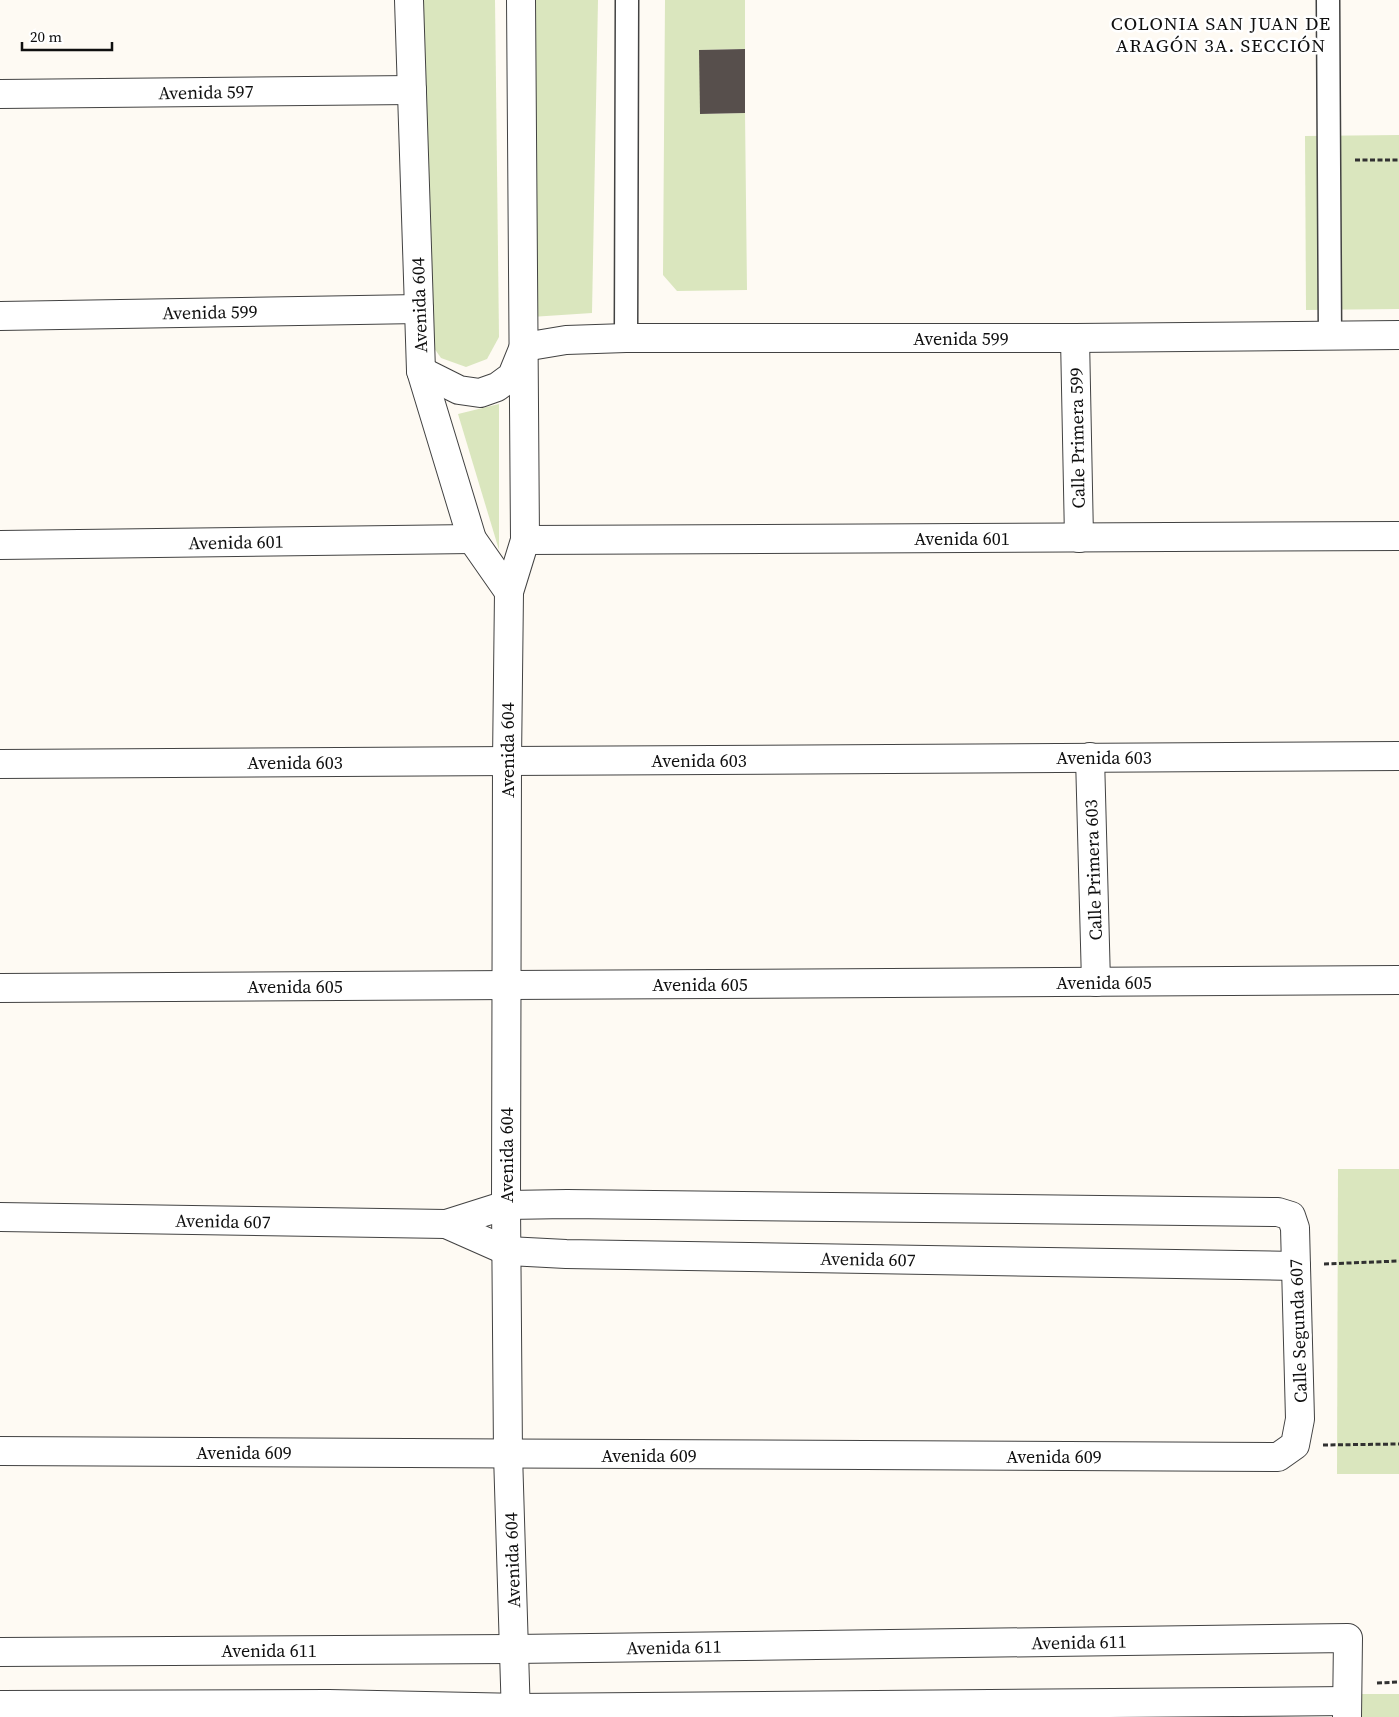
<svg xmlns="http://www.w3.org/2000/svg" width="1399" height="1717" font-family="'Source Serif 4',serif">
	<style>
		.green { fill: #dae6be }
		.building { fill: #574f4c }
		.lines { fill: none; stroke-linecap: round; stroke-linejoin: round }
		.pedestrian-casing { stroke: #424242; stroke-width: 25 }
		.minor-casing { stroke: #424242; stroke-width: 30 }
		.tertiary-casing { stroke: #424242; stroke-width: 30 }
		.path { stroke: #313131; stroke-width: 3; stroke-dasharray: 5 2.5; stroke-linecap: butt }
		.pedestrian { stroke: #fff; stroke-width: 22 }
		.minor { stroke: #fff; stroke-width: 28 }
		.tertiary { stroke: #fff; stroke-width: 28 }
		.labels { text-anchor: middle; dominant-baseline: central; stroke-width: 5; stroke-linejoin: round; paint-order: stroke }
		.street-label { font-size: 18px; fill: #0f0f0f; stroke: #fff }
		.neighbourhood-label { font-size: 19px; letter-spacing: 1px; fill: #0f0f0f; stroke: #fff }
	</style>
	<rect width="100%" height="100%" fill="#fefaf3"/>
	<g class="green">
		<polygon points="423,0 495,0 499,337 487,359 466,367 441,358 427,338"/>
		<polygon points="530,0 598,0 592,313 531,317"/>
		<polygon points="665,0 745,0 745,49 700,50 701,114 745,113 747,290 677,291 663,275"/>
		<polygon points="1399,135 1399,309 1306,310 1305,136"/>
		<polygon points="499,404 499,550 458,414"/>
		<polygon points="1338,1169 1399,1169 1399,1474 1337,1474"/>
		<rect x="1360" y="1694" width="39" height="23"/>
	</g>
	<polygon class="building" points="745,49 745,113 700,114 699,50"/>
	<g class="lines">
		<defs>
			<g id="pedestrian">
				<polyline points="1328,0 1330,336"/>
				<polyline points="626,338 627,0"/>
			</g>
			<g id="minor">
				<polyline points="0,94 412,90"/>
				<polyline points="0,316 419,309"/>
				<polyline points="1075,338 1079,538"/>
				<polyline points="524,347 566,340 626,338 1075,338 1399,335"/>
				<polyline points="525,540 1399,536"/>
				<polyline points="0,545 472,539"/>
				<polyline points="1090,757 1096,982"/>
				<polyline points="0,764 1399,756"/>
				<polyline points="0,988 1399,980"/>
				<polyline points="0,1217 446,1224 506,1205 567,1204 1278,1212 1291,1216 1295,1228 1300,1419 1295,1445 1278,1457 0,1451"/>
				<polyline points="446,1224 507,1251 566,1254 1296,1266"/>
				<polyline points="0,1652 514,1649 1348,1638 1347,1717"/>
				<polyline points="0,1705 329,1704 516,1708 1347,1701"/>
			</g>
			<g id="tertiary">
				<polyline points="409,0 421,371 472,539 509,592"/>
				<polyline points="421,371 459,390 480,393 497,387 512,376 523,349"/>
				<polyline points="516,1717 508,1454 506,1205 507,761 509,592 525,540 521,0"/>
			</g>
		</defs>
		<use href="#pedestrian" class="pedestrian-casing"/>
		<use href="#minor" class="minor-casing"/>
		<use href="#tertiary" class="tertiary-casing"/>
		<g class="path">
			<polyline points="1355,160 1399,160"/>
			<polyline points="1324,1264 1399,1261"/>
			<polyline points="1323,1445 1399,1444"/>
			<polyline points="1377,1683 1399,1682"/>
		</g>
		<use href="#pedestrian" class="pedestrian"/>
		<use href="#minor" class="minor"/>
		<use href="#tertiary" class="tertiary"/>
	</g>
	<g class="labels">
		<g class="street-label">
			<text transform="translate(206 92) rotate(-1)">Avenida 597</text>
			<text transform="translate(419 305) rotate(-92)">Avenida 604</text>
			<text transform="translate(210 312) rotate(-1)">Avenida 599</text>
			<text x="961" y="338">Avenida 599</text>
			<text transform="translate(1077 438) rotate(-91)">Calle Primera 599</text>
			<text x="962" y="538">Avenida 601</text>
			<text transform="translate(236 542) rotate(-1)">Avenida 601</text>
			<text transform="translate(507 750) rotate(-90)">Avenida 604</text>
			<text x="1104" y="757">Avenida 603</text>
			<text x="699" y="760">Avenida 603</text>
			<text x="295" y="762">Avenida 603</text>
			<text transform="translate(1093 870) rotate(-92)">Calle Primera 603</text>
			<text x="1104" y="982">Avenida 605</text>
			<text x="700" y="984">Avenida 605</text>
			<text x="295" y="986">Avenida 605</text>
			<text transform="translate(506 1155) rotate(-90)">Avenida 604</text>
			<text transform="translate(223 1221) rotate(1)">Avenida 607</text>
			<text transform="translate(868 1259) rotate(1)">Avenida 607</text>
			<text transform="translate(1298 1331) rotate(-92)">Calle Segunda 607</text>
			<text x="244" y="1452">Avenida 609</text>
			<text x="649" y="1455">Avenida 609</text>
			<text x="1054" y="1456">Avenida 609</text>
			<text transform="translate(512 1560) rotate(-92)">Avenida 604</text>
			<text transform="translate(1079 1642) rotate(-1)">Avenida 611</text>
			<text transform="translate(674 1647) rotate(-1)">Avenida 611</text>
			<text x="269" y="1650">Avenida 611</text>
		</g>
		<g class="neighbourhood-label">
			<text x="1221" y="23">COLONIA SAN JUAN DE<tspan x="1221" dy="22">ARAGÓN 3A. SECCIÓN</tspan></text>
		</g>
	</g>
	<path d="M22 42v8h90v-8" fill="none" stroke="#0f0f0f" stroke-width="2.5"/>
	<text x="30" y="42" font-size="15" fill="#0f0f0f" stroke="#ffffff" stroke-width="4" paint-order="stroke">20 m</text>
</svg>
